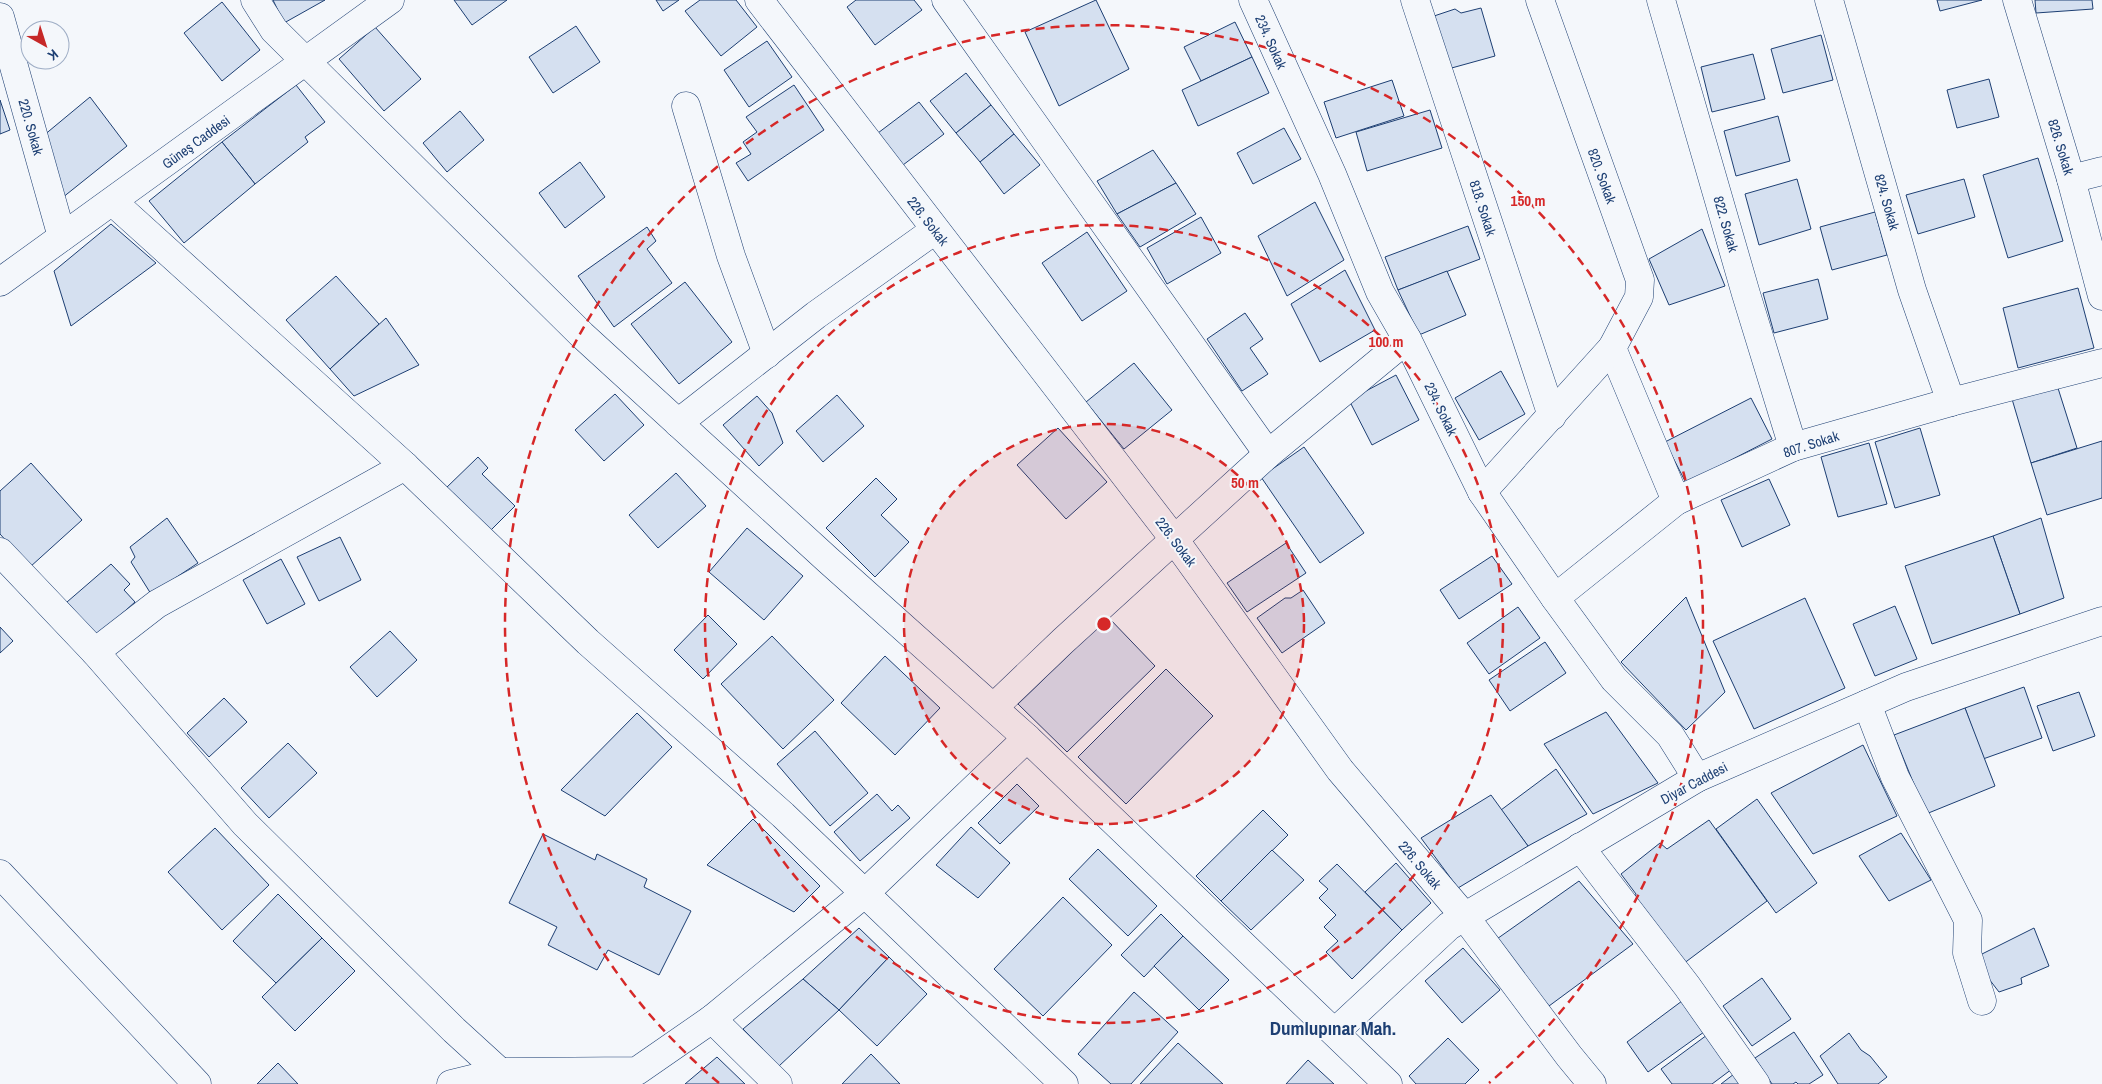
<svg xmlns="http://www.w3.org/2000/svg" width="2102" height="1084" font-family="'Archivo Narrow',sans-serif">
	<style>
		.building { fill: #d5e0f0; stroke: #1d3f73 }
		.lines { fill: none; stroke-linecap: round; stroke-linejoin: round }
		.minor-casing { stroke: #1d3f73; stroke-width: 29 }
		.minor { stroke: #f4f7fb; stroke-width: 28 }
		.ring { fill: none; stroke: #d62828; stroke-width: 2.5; stroke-dasharray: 9 6 }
		.labels { text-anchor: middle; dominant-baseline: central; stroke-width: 4; stroke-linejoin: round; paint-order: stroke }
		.street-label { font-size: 14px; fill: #1d3f73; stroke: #f4f7fb }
		.district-label { font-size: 19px; font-weight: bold; fill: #1d3f73; stroke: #f4f7fb }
		.centre { fill: #d62828; stroke: #f4f7fb; stroke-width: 2.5 }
		.ring-label { font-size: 15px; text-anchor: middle; font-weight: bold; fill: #d62828; stroke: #f4f7fb; stroke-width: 4; stroke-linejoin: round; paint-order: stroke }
	</style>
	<rect width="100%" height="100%" fill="#f4f7fb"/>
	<g class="building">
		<polygon points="273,0 325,0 284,23"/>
		<polygon points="454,0 507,0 472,25"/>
		<polygon points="656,0 679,0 663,11"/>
		<polygon points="700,0 736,0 757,27 721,56 685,11"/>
		<polygon points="856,0 914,0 922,10 875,45 847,7"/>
		<polygon points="1096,0 1129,69 1059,106 1025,32"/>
		<polygon points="1937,0 1982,0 1940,11"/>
		<polygon points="2035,0 2092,0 2093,9 2036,13"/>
		<polygon points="222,2 260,50 222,81 184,33"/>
		<polygon points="1481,8 1495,56 1448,69 1431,17 1455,9 1461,13"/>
		<polygon points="1235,22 1252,57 1201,81 1184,47"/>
		<polygon points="576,26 600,62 553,93 529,57"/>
		<polygon points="375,27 421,79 384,111 339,59"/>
		<polygon points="1821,35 1833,80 1783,93 1771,49"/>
		<polygon points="767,41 792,77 749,107 724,70"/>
		<polygon points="1753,54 1765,99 1712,112 1701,67"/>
		<polygon points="1252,57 1269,93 1198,126 1182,90"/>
		<polygon points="966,73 991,105 956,133 930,101"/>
		<polygon points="1989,79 1999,117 1957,128 1947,90"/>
		<polygon points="1392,80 1404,116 1336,138 1324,102"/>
		<polygon points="296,85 325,122 305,137 308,142 255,184 222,142"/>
		<polygon points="794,85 824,130 748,181 736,163 751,154 743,142 757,132 746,117"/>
		<polygon points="90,97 127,146 62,198 43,136"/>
		<polygon points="0,100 10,130 0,134"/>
		<polygon points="919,102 944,134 899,168 874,136"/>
		<polygon points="991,105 1014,134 980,162 956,133"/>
		<polygon points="1430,110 1442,148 1367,171 1356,132"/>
		<polygon points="460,111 484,140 447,172 423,143"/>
		<polygon points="1778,116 1790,161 1736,176 1724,131"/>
		<polygon points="1284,128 1301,159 1253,184 1237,153"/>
		<polygon points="1014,134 1040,165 1004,194 980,162"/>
		<polygon points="222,142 255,184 184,243 149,201"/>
		<polygon points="1153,150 1176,183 1117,214 1097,181"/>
		<polygon points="2038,158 2063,241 2008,258 1983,175"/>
		<polygon points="580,162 605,197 565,228 539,193"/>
		<polygon points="1797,179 1811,229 1759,245 1745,194"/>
		<polygon points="1964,179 1975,217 1918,234 1906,195"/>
		<polygon points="1176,183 1196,214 1140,247 1117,214"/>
		<polygon points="1315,202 1344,260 1287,296 1258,236"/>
		<polygon points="1875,212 1887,255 1832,270 1820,227"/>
		<polygon points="1201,217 1221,253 1167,284 1147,248"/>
		<polygon points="111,224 156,263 71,326 54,271"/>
		<polygon points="1468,226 1480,259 1398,290 1385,257"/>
		<polygon points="647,227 656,241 647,249 672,283 614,327 578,276"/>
		<polygon points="1702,229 1725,286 1669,305 1649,259"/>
		<polygon points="1087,232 1127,291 1082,321 1042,263"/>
		<polygon points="1345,270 1375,330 1320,362 1291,304"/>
		<polygon points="1447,271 1466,315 1419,335 1398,290"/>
		<polygon points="336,276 379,324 330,369 286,320"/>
		<polygon points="1818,279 1828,319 1774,333 1763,293"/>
		<polygon points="685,282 732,342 679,384 631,324"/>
		<polygon points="2078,288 2094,348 2018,368 2003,308"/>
		<polygon points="1245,313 1263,339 1250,348 1268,374 1242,391 1207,339"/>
		<polygon points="386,318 419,365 354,396 330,369"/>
		<polygon points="1134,363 1172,410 1124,449 1086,402"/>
		<polygon points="1501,371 1525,414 1479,440 1455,398"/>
		<polygon points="1396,375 1419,420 1372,445 1349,400"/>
		<polygon points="2057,385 2077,448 2031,463 2012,399"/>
		<polygon points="615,394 644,425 604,461 575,430"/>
		<polygon points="837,395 864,426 823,462 796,431"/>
		<polygon points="757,396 772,413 783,443 759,466 723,425"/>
		<polygon points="1751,398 1772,439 1686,483 1665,442"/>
		<polygon points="1058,428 1107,482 1066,519 1017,465"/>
		<polygon points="1920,428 1940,495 1895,508 1875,442"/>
		<polygon points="2102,441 2102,498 2047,515 2031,463"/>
		<polygon points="1869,443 1887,504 1838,517 1821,457"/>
		<polygon points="1304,447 1364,533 1320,563 1261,477"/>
		<polygon points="478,457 488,468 482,474 515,506 488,533 445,489"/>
		<polygon points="31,463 82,520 30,567 0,534 0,491"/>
		<polygon points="676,473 706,506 658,548 629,515"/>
		<polygon points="876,478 897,499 881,515 909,542 875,577 826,528"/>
		<polygon points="1769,479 1790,525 1742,547 1721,500"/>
		<polygon points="167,518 198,563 151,594 131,562 135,557 130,547"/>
		<polygon points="2041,518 2064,598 2020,614 1993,536"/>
		<polygon points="747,528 803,576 764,620 709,572"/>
		<polygon points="1993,536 2020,614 1932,644 1905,566"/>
		<polygon points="340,537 361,580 319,601 297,557"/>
		<polygon points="1286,543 1306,573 1247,612 1227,583"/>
		<polygon points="1492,556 1512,584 1459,619 1440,590"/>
		<polygon points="281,559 305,604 267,624 243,580"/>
		<polygon points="111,564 130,584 124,590 135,602 97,636 67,602"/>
		<polygon points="1303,590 1325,623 1282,653 1257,618 1285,598 1291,598"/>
		<polygon points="1686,597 1725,692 1686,730 1621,662"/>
		<polygon points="1805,598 1845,688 1754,729 1713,641"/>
		<polygon points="1895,606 1917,659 1875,676 1853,624"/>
		<polygon points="1518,607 1540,638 1489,674 1467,643"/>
		<polygon points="708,615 737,644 703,679 674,650"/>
		<polygon points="1108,617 1155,666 1067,752 1018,704"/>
		<polygon points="0,627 13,641 0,653"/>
		<polygon points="390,631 417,660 377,697 350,667"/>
		<polygon points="772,636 834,700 783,749 721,684"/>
		<polygon points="1545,642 1566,673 1510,711 1489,680"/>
		<polygon points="885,656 940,708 895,755 841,703"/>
		<polygon points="1166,669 1213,716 1126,804 1078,757"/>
		<polygon points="2024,687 2042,738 1983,759 1965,708"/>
		<polygon points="2079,692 2095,736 2053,751 2037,706"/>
		<polygon points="224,698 247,722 209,757 187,733"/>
		<polygon points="1965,708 1995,786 1926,814 1894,735"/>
		<polygon points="1606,712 1658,783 1593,814 1544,744"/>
		<polygon points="637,713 672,747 605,816 561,790"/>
		<polygon points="815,731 868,793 830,826 777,764"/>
		<polygon points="288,743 317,773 269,818 241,788"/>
		<polygon points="1863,745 1897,816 1813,854 1771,793"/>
		<polygon points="1556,769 1587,814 1528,846 1501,810"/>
		<polygon points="1017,784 1039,806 1000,844 978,823"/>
		<polygon points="877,794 892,811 898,805 910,818 860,861 834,832"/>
		<polygon points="1491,795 1528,846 1458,888 1421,838"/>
		<polygon points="1757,799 1817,883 1776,913 1716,829"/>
		<polygon points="1263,810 1288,835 1221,901 1196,876"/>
		<polygon points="753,819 820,886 794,912 707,865"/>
		<polygon points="1709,820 1767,901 1683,964 1634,903 1636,894 1621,874 1660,843 1667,849"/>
		<polygon points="971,827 1010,863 978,898 936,865"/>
		<polygon points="215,828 269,885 222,930 168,872"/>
		<polygon points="1901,833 1931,880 1889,901 1859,856"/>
		<polygon points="543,834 595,860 597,854 647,879 644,887 691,911 659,975 608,950 597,970 548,945 557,927 509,903"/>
		<polygon points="1098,849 1157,906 1128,936 1069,879"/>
		<polygon points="1272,850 1304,880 1251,930 1221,901"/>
		<polygon points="1396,863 1431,903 1402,930 1365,892"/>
		<polygon points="1337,864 1402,930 1352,979 1326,952 1338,941 1324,927 1336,915 1319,898 1328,889 1319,881"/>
		<polygon points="1579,881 1633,944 1549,1006 1494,941"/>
		<polygon points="278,894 322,938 276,983 233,941"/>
		<polygon points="1063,897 1112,945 1043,1016 994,969"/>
		<polygon points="1161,914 1183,936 1144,977 1121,955"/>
		<polygon points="859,928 889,957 839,1010 803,979"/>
		<polygon points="2034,928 2049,966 2021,978 2022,984 1999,992 1989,979 1980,955"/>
		<polygon points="1183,936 1229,980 1199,1010 1154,966"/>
		<polygon points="322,938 355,971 295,1031 262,997"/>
		<polygon points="1463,948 1500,990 1462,1023 1425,981"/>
		<polygon points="889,957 927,994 877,1046 839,1010"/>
		<polygon points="1762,978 1791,1019 1752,1046 1723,1006"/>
		<polygon points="803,979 839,1010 779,1066 743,1029"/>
		<polygon points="1134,992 1178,1032 1131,1084 1111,1084 1078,1054"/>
		<polygon points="1682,1001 1704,1032 1648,1072 1627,1042"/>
		<polygon points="1794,1032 1823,1075 1809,1084 1798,1084 1796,1082 1793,1084 1772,1084 1755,1058"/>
		<polygon points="1849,1033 1861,1050 1870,1056 1887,1077 1878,1084 1838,1084 1820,1056"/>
		<polygon points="1707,1035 1732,1069 1712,1084 1672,1084 1661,1069"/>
		<polygon points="1448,1038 1479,1070 1465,1084 1416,1084 1409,1076"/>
		<polygon points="1178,1043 1223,1084 1140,1084"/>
		<polygon points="871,1054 900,1084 842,1084"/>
		<polygon points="717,1057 745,1084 685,1084"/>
		<polygon points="1308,1060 1334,1084 1286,1084"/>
		<polygon points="278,1063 298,1084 257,1084"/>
		<polygon points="1734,1074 1740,1084 1721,1084"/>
	</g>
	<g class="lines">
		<defs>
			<g id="minor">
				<polyline points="255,0 274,30 582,335 828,560 1027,738 1388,1084"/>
				<polyline points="759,0 1174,539 1340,770 1465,917 1569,1056 1592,1084"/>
				<polyline points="946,0 1268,454"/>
				<polyline points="1253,0 1332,174 1380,292 1407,339 1482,492 1555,598 1614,679 1670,735 1697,778"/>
				<polyline points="1415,0 1552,416"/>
				<polyline points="1540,0 1640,280 1639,297 1612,348 1676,501"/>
				<polyline points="1661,0 1746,294 1793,447"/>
				<polyline points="1829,0 1912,290 1951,402"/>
				<polyline points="2017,0 2071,179 2102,296"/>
				<polyline points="0,17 62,237"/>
				<polyline points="686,106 731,256 767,354"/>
				<polyline points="2071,179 2102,171"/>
				<polyline points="113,202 405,466 588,642 783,815 1064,1084"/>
				<polyline points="0,282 390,0"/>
				<polyline points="678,423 816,315 935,230"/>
				<polyline points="1482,492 1612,348"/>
				<polyline points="0,552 95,652 245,824 454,1030 500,1072 510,1084"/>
				<polyline points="1555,598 1676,501 1793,447 1951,402 2102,363"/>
				<polyline points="95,652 157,604 405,466"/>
				<polyline points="1867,704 1895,777 1968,920 1967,953 1982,1001"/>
				<polyline points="994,707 1063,641 1268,454 1407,339"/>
				<polyline points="1580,847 1687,986 1756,1084"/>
				<polyline points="0,874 197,1084"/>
				<polyline points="712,1019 778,1084"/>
				<polyline points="1335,1032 1449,926 1697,778 1906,687 2102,621"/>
				<polyline points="451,1084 500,1072 637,1071 712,1019 864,894 1027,738"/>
			</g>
		</defs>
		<use href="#minor" class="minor-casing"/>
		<use href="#minor" class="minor"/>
	</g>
	<circle cx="1104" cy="624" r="200" fill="#d62828" fill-opacity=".12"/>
	<g class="ring">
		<circle cx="1104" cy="624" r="200"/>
		<circle cx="1104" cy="624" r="399"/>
		<path d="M719 1083A599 599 0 1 1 1489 1083"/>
	</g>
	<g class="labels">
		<g class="street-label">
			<text transform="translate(1271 42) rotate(66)">234. Sokak</text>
			<text transform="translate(31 127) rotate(74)">220. Sokak</text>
			<text transform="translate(196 142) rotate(-36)">Güneş Caddesi</text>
			<text transform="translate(2061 147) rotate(73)">826. Sokak</text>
			<text transform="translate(1602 176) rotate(70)">820. Sokak</text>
			<text transform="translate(1887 202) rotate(74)">824. Sokak</text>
			<text transform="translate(1483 208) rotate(72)">818. Sokak</text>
			<text transform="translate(928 221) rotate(52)">226. Sokak</text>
			<text transform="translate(1726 224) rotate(74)">822. Sokak</text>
			<text transform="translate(1441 409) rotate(64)">234. Sokak</text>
			<text transform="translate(1811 444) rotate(-18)">807. Sokak</text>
			<text transform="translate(1176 542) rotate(53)">226. Sokak</text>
			<text transform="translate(1694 783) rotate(-28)">Diyar Caddesi</text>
			<text transform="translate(1420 865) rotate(50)">226. Sokak</text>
		</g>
		<g class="district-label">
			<text x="1333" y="1028">Dumlupınar Mah.</text>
		</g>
	</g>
	<circle cx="1104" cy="624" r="8" class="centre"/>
	<g class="ring-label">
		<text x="1528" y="206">150 m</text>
		<text x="1386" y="347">100 m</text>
		<text x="1245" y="488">50 m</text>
	</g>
	<g transform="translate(45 45) rotate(141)"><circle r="24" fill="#f4f7fb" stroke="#9eadc5"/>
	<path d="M0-4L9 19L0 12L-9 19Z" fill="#c62828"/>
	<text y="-8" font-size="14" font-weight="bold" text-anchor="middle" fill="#1d3f73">K</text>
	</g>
</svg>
